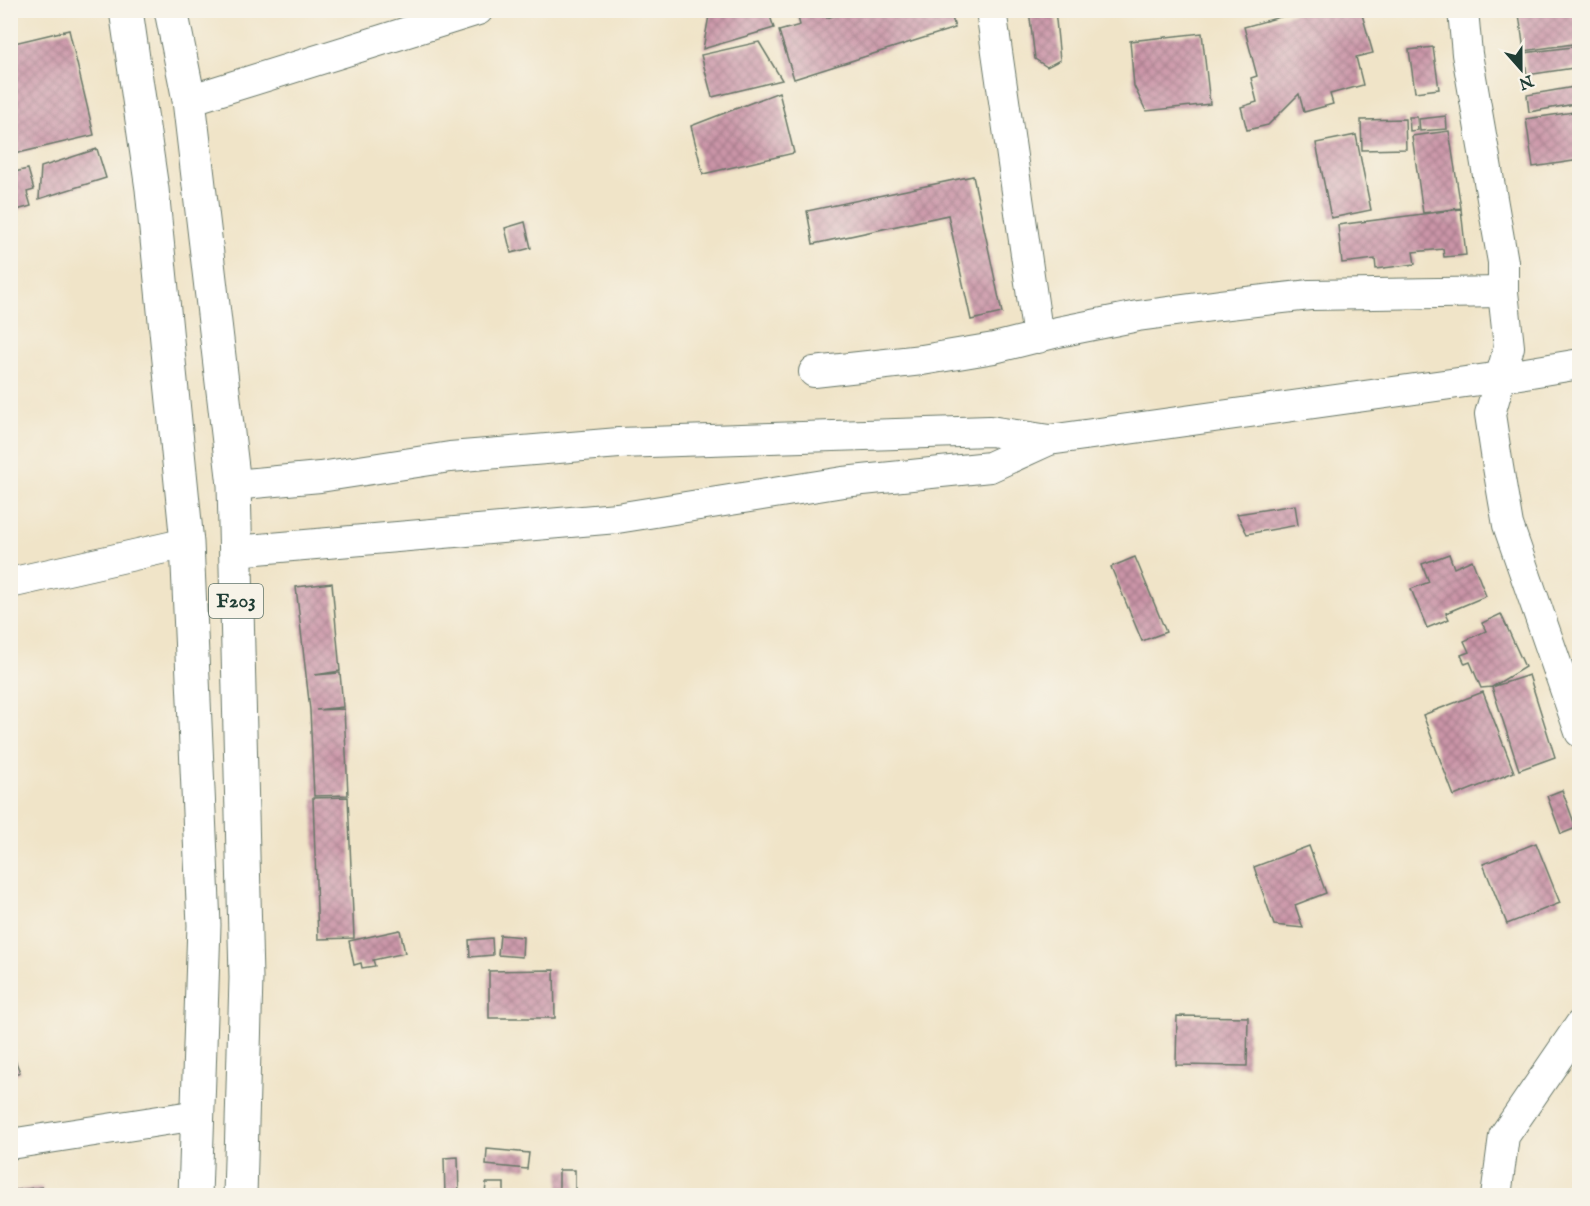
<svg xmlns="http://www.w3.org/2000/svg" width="1590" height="1206" font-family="'IM FELL English',serif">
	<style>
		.building { fill: url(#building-cross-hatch) }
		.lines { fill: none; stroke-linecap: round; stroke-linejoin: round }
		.street-casing { stroke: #687768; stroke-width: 32 }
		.primary-casing { stroke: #687768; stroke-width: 35 }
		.street { stroke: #fff; stroke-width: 30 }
		.primary { stroke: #fff; stroke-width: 33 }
		.labels { text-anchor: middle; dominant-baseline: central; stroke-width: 4.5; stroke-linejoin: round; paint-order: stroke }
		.shield { fill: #f7f3e8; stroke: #60746a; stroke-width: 1.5 }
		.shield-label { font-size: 20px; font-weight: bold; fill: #1f3d34 }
	</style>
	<defs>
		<pattern id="building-cross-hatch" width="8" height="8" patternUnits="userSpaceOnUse" patternTransform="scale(1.5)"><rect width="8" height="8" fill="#ca94a7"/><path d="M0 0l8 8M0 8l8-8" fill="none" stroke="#a37a89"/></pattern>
	</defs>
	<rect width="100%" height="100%" fill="#f7f3e8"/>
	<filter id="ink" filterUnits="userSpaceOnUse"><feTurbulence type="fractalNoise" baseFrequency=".0167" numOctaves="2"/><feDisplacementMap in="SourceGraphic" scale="12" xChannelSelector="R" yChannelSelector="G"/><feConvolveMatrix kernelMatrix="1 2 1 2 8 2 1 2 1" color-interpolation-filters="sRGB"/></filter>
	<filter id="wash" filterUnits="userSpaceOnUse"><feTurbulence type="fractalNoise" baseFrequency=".008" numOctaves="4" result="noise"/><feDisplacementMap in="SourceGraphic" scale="24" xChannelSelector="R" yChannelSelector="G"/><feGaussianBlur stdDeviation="1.35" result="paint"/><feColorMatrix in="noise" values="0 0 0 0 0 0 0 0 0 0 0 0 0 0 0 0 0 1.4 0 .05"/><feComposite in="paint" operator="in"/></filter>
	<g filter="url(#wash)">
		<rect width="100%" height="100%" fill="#f0e4c8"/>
		<g id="blocks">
			<g class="building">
				<polygon points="710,10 768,10 774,28 703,49"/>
				<polygon points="796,10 825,10 827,18 852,10 950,10 955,28 794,79 779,31 800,25"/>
				<polygon points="1029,10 1055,10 1060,60 1047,67 1035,59"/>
				<polygon points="1305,10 1353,10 1353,13 1361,11 1373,53 1356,57 1363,85 1330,94 1333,104 1304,112 1299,94 1268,125 1247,130 1241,107 1257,102 1251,78 1257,76 1244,27"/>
				<polygon points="1545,10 1580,10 1580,43 1524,51 1519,14"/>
				<polygon points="69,30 94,135 10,155 10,44"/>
				<polygon points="1202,33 1210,104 1146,111 1134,86 1130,41"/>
				<polygon points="759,42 782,80 712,97 701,55"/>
				<polygon points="1580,46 1580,67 1527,75 1524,53"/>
				<polygon points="1433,47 1439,89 1415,92 1409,50"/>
				<polygon points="1580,86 1580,103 1529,112 1527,95"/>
				<polygon points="779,92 794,153 703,174 691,126"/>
				<polygon points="1580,111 1580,160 1533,167 1526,119"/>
				<polygon points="1446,116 1447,129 1420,131 1419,119"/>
				<polygon points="1409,117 1417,117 1418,130 1410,131"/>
				<polygon points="1405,119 1406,149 1362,150 1361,120"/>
				<polygon points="1449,131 1461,208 1423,213 1412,136"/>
				<polygon points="1356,135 1371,210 1331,218 1316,143"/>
				<polygon points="97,149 106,178 39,199 41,167"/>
				<polygon points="28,169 34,190 27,192 31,206 10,212 10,173"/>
				<polygon points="973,176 1002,313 971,320 948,215 813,244 807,211"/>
				<polygon points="1461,209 1466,255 1444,257 1443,249 1413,252 1415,264 1376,269 1375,259 1342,263 1338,225"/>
				<polygon points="525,222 531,248 511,253 505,228"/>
				<polygon points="1295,505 1298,525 1247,534 1237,514"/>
				<polygon points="1449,554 1454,568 1472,560 1486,596 1446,613 1449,619 1427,628 1411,589 1429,582 1422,564"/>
				<polygon points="1135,557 1166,632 1142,641 1111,567"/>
				<polygon points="332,583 340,671 315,675 340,673 343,707 316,710 344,709 348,795 314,796 310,710 296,587"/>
				<polygon points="1501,614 1525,667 1492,687 1529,675 1555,757 1519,770 1492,687 1481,688 1470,662 1465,664 1461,655 1469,652 1464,641 1486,631 1482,623"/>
				<polygon points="1483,692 1514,772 1454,796 1423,715"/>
				<polygon points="1562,790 1576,828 1561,834 1547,796"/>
				<polygon points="348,797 354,938 318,939 313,798"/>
				<polygon points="1536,843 1560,903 1507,924 1483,864"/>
				<polygon points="1309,846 1326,893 1295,905 1303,928 1274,925 1254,867"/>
				<polygon points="400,930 405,953 373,960 375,966 362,968 361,963 354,965 349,941"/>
				<polygon points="500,935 523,937 522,957 498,955"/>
				<polygon points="492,938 493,955 470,957 469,940"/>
				<polygon points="554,970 555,1018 489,1018 489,971"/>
				<polygon points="1177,1016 1248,1017 1247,1066 1176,1065"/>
				<polygon points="10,1048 20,1072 10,1076"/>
				<polygon points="487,1149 529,1153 527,1169 486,1165"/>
				<polygon points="458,1157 459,1196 445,1196 444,1158"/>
				<rect x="559" y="1170" width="16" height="26"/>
				<polygon points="486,1183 504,1183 504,1196 485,1196"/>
				<polygon points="42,1187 43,1196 10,1196 10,1191"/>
			</g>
		</g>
	</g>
	<g filter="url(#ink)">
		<use href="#blocks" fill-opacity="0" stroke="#687768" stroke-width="1.5"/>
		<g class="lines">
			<defs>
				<g id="street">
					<polyline points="991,10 1038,338"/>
					<polyline points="1463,10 1467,54 1503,262 1503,292 1509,347 1490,414 1498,467 1508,525 1580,732"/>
					<polyline points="189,100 478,10"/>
					<polyline points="814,372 922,360 994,348 1058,332 1138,316 1220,305 1310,295 1503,292"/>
					<polyline points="234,485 320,477 450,457 619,443 990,431 1049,440"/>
					<polyline points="235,551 617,518 843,482 990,467 1049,440 1501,377 1580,364"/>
					<polyline points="10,583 187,543"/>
					<polyline points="10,1144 198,1115"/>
					<polyline points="1496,1196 1504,1136 1580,1025"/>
				</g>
				<g id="primary">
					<polyline points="126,10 152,189 187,543 204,925 195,1196"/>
					<polyline points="171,10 189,100 234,485 246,978 240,1196"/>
				</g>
			</defs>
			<use href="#street" class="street-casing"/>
			<use href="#primary" class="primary-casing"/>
			<use href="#street" class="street"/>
			<use href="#primary" class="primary"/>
		</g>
	</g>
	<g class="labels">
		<rect class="shield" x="209" y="584" width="54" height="34" rx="4.5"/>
		<g class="shield-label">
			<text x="236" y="601">F203</text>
		</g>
	</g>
	<rect width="1590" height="1206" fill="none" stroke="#f7f3e8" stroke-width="36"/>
	<g transform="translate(1521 69) rotate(159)" stroke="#f7f3e8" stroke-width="4.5" paint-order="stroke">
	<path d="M0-4.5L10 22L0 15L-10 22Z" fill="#1f3d34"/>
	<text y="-9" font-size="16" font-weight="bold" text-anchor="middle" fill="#1f3d34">N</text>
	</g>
</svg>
